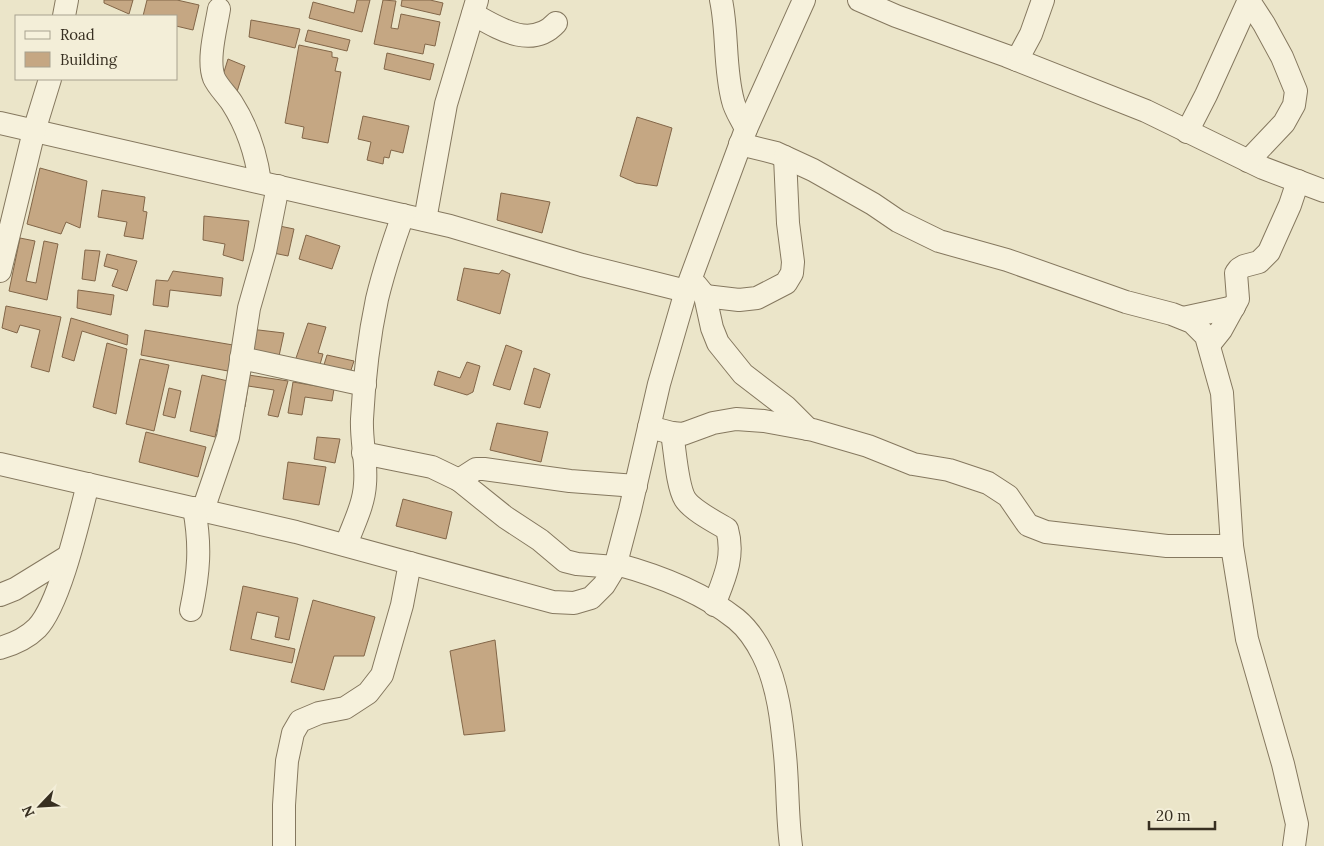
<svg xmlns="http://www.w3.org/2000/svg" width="1324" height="846" font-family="Lora,serif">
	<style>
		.building { fill: #c5a783; stroke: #826648 }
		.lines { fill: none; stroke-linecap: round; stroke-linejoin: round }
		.minor-casing { stroke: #85785f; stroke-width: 24 }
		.minor { stroke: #f6f1dc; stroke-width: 22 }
	</style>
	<rect width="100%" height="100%" fill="#ebe5c9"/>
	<g class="building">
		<polygon points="104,0 133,0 129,14 104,3"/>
		<polygon points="147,0 177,0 199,5 193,30 176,26 176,16 143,16"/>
		<polygon points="357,0 370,0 362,32 309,18 313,2 354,13"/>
		<polygon points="383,0 396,1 391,28 398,29 401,14 440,22 435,46 425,44 423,54 374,44"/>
		<polygon points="402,0 430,0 443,3 440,15 401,6"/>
		<polygon points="251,20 300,29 295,48 249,37"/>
		<polygon points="308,30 350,40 347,51 305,41"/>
		<polygon points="299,45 332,52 332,57 338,58 335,71 341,72 328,143 302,138 304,127 285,123"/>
		<polygon points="387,53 434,64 430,80 384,69"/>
		<polygon points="228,59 245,66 236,95 219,88"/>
		<polygon points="363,116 409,126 403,153 391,150 389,158 384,157 383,164 367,160 371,142 358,139"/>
		<polygon points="637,117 672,128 657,186 636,183 620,176"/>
		<polygon points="40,168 87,181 80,228 66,222 61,234 27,224"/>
		<polygon points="102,190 145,197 143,211 147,212 143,239 124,236 127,222 98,217"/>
		<polygon points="501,193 550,202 542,233 497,220"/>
		<polygon points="204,216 249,221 243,261 223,255 225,244 203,240"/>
		<polygon points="265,223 294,229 288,256 259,250"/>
		<polygon points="306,235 340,246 332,269 299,259"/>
		<polygon points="20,238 35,241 26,281 36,283 44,241 58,244 47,300 9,291"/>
		<polygon points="85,250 100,251 95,281 82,279"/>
		<polygon points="107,254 137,261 127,291 112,286 118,270 104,266"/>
		<polygon points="464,268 499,274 502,270 510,274 500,314 457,300"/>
		<polygon points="173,271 223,278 221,296 170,290 168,307 153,305 156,280 168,281"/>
		<polygon points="78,290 114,295 111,315 77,308"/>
		<polygon points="6,306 61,317 49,372 31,367 40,330 20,325 17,333 2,328"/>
		<polygon points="71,318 128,335 127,345 82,331 74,361 62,357"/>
		<polygon points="308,323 326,327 318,353 323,354 319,368 295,361"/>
		<polygon points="250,329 284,333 279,356 249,352"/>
		<polygon points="145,330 233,345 228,371 141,355"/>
		<polygon points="107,343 127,349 116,414 93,407"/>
		<polygon points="506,345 522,351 510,390 493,385"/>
		<polygon points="327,355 354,361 350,373 323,368"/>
		<polygon points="140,359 169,365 154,431 126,424"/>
		<polygon points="467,362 480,366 473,392 467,395 434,385 438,371 460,378"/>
		<polygon points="534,368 550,374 540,408 524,404"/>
		<polygon points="242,374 288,381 278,417 268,415 274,390 248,386 245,407 236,406"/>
		<polygon points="202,375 228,381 215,437 190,431"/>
		<polygon points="293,382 334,389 332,401 305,397 302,415 288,413"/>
		<polygon points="169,388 181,391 175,418 163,415"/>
		<polygon points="497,423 548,432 541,462 490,450"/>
		<polygon points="146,432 206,447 198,477 139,462"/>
		<polygon points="317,437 340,439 335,463 314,459"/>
		<polygon points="288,462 326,467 319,505 283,499"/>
		<polygon points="403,499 452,512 446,539 396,526"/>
		<polygon points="243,586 298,598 289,640 275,637 279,617 257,612 251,639 295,649 292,663 230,650"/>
		<polygon points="313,600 375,617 364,656 334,656 324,690 291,682"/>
		<polygon points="495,640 505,731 464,735 450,651"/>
	</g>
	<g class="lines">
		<defs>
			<g id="minor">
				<path d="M721,0c7,33 3,68 12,101 2,9 9,19 13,28"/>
				<polyline points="859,0 896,16 1007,56 1146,111 1263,168 1324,191"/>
				<path d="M219,9c-3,19 -12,51 -5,69 4,9 13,17 18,25 16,25 24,50 28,79"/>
				<path d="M473,14c25,14 58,36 83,9"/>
				<polyline points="64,16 67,0"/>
				<polyline points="1017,60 1031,34 1043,0"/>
				<polyline points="0,123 450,226 582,265 686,291"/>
				<polyline points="1187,132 1206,95 1249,0"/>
				<polyline points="740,144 776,153 813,170 873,204 898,221 939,241 1007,260 1126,302 1172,314 1192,322 1206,336 1222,393 1232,546 1247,639 1283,764 1297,824 1294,846"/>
				<polyline points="1248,161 1284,123 1294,105 1296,91 1282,57 1264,24 1249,1"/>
				<polyline points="425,220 446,104 477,0"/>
				<polyline points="0,271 34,131 50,79"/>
				<polyline points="696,285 705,296 712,328 718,343 743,374 786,407 808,429"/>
				<polyline points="705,296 739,300 757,298 786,283 792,273 793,262 788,223 785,157"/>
				<polyline points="1183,318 1234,307"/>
				<polyline points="1209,345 1221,330 1238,299 1236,273 1239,269 1244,266 1259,262 1269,252 1290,205 1298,181"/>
				<polyline points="241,358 365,385"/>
				<polyline points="649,427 672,433 683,434 713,423 736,419 764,421 813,430 868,446 913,464 949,470 988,483 1008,496 1028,525 1046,532 1167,546 1232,546"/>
				<path d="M672,433c3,17 5,53 13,66 7,11 30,23 42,30 8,28 -3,50 -13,76"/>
				<polyline points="363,453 432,467 459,480 505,517 540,540 565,561 577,564 615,567"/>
				<polyline points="0,464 296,532 553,602 574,603 591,598 604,585 615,567 630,510 659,384 686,291 746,129 804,0"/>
				<polyline points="459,480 476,469 484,469 570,481 636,486"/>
				<polyline points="203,510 228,437 240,367 249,308 265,252 278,186"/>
				<path d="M346,545c7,-20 18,-40 19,-61 2,-22 -4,-43 -3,-65 2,-39 7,-82 15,-120 7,-29 16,-56 26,-84"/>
				<path d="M616,564c41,11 86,28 120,55 11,9 21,24 27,36 15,30 19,67 22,100 3,30 2,61 6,91"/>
				<polyline points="0,595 15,589 67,557"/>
				<path d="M191,610c8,-38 10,-64 3,-102"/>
				<path d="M0,648c14,-4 26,-9 37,-20 23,-24 42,-109 51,-144"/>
				<polyline points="284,846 284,805 287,761 293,733 300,721 319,713 345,708 368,693 382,675 402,605 410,563"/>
			</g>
		</defs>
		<use href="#minor" class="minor-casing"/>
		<use href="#minor" class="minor"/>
	</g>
	<rect x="15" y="15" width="162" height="65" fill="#f3eed8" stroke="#a8a28f"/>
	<rect x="25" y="31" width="25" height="8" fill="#f6f1dc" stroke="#a8a28f"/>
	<text x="60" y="40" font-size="15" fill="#372f21">Road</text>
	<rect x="25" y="52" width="25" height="15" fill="#c5a783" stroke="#a8a28f"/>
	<text x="60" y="65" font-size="15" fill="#372f21">Building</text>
	<g transform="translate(40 806) rotate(245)" stroke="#f3eed8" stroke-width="4" paint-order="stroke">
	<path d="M0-4L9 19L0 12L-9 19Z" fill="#372f21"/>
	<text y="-8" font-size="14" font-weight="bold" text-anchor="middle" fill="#372f21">N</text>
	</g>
	<path d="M1149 821v8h66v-8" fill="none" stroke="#372f21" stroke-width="2.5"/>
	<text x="1156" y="821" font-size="15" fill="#372f21" stroke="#f3eed8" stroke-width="4" paint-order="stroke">20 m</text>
</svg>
